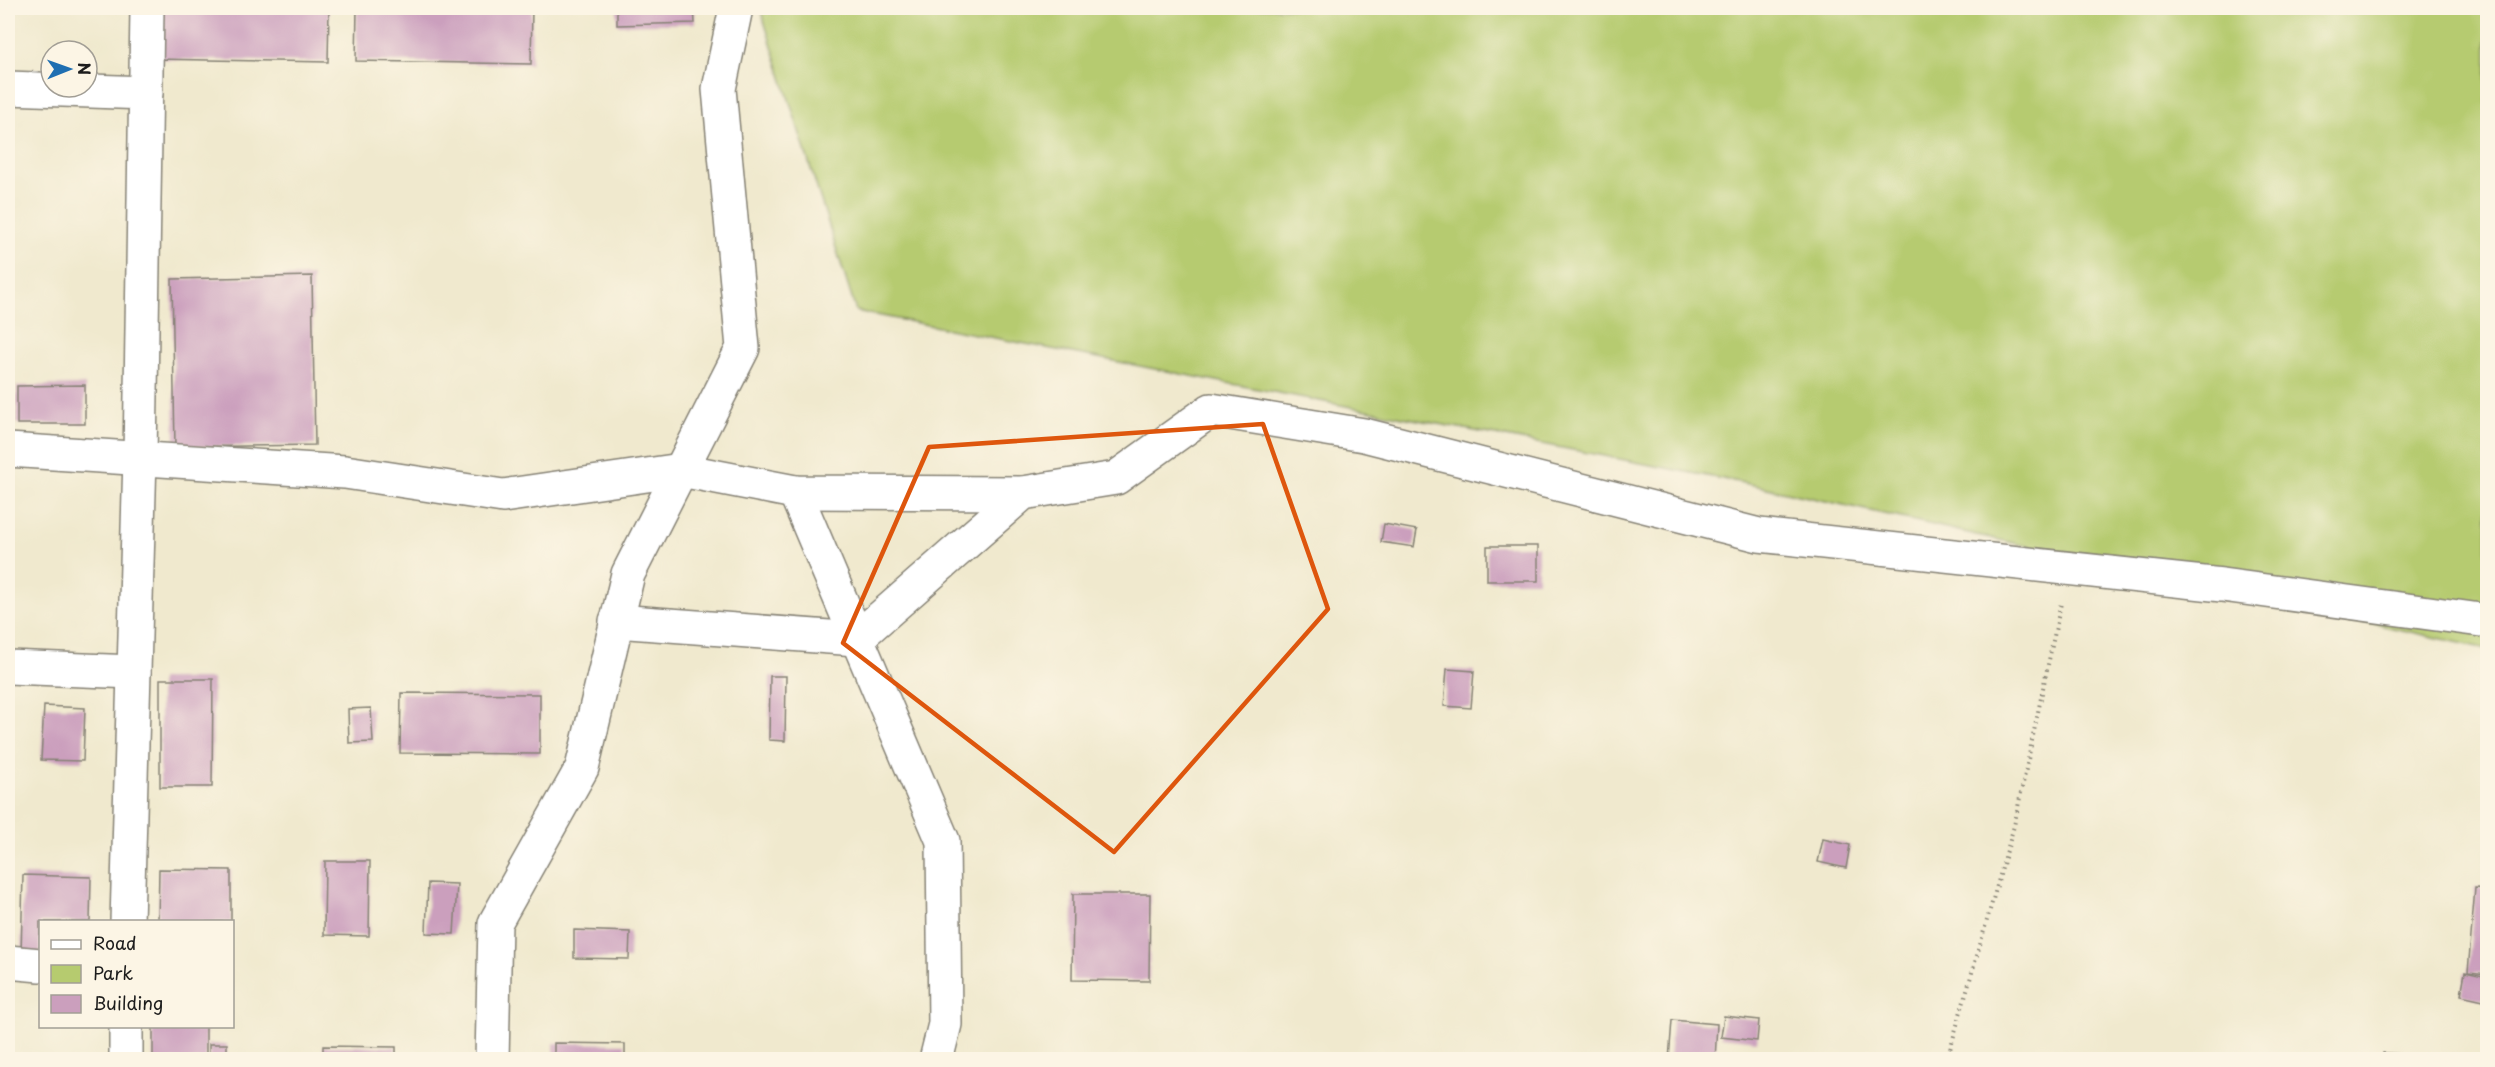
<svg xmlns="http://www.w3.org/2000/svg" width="2495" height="1067" font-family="'Playpen Sans',sans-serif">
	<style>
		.green { fill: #b6cb6f; stroke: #697446; stroke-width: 1.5 }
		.building { fill: #cb9fbd }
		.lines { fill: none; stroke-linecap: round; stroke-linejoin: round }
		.minor-casing { stroke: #868275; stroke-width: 36 }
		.path { stroke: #868275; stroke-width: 4; stroke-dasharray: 1.5 4.5; stroke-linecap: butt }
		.minor { stroke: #fff; stroke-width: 33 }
		.marked { fill: none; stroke: #de560d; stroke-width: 4.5; stroke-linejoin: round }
	</style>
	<rect width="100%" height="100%" fill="#fcf5e5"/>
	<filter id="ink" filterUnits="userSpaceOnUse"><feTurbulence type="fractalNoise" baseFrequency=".0167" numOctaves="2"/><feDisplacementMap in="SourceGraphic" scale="12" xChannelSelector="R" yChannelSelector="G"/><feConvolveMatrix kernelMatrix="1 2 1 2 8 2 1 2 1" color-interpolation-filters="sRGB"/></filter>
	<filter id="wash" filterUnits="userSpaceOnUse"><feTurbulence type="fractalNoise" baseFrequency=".008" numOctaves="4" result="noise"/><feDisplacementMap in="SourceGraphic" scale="24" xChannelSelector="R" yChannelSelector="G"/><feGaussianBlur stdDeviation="1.35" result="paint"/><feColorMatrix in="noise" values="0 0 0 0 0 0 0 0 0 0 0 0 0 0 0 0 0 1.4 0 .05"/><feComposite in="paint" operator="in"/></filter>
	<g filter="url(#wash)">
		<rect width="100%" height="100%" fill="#f0e9ce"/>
		<polygon class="green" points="760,8 2487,8 2487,649 1754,485 856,311"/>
		<g id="blocks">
			<g class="building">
				<polygon points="154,8 329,8 328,62 153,59"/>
				<polygon points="357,8 532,8 531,64 356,61"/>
				<polygon points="617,8 694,8 695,23 617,25"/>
				<polygon points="312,276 315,445 175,447 172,279"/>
				<polygon points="85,385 85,424 17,424 17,386"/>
				<polygon points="1384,524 1417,530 1414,547 1381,542"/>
				<rect x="1487" y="546" width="51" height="35"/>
				<polygon points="1447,669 1474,671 1471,708 1444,706"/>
				<polygon points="770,676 786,676 785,741 769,740"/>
				<polygon points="160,679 213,679 212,787 160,787"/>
				<polygon points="401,693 540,694 540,754 400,753"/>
				<polygon points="44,706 85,708 83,761 41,760"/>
				<polygon points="371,708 373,742 349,743 348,709"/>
				<polygon points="1823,839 1850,845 1846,868 1818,862"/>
				<polygon points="325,861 370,861 369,936 324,935"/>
				<polygon points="159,869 231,870 231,922 158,922"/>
				<polygon points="23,875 91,877 90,922 40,922 40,955 21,954"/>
				<polygon points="428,883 457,884 454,934 426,933"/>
				<polygon points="2475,888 2488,889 2488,974 2468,972"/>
				<polygon points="1073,894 1150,894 1149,981 1072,980"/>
				<polygon points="574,930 630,932 629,959 574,958"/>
				<polygon points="2465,972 2488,977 2488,1001 2461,995"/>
				<polygon points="1724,1016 1759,1020 1757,1041 1721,1037"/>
				<polygon points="1672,1020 1717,1024 1715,1060 1669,1060"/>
				<rect x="153" y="1026" width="53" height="34"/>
				<polygon points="554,1043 625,1044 625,1060 554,1060"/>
				<rect x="209" y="1044" width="18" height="16"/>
				<polygon points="323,1046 396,1047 396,1060 323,1060"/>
				<polygon points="2383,1053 2405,1054 2405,1060 2383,1060"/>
			</g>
		</g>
	</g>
	<g filter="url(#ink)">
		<use href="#blocks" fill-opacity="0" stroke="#868275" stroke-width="1.5"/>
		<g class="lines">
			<defs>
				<g id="minor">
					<polyline points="8,88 146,93"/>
					<polyline points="8,450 345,472 503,496 681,470 795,492 1023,493"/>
					<polyline points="795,492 943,841 945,1024 936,1060"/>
					<polyline points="616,621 856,639 1023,493 1116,478 1211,410 1364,435 1759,535 2222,585 2488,621"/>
					<polyline points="8,667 134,672"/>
					<polyline points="127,922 140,457 147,8"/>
					<polyline points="8,962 40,965"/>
					<polyline points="126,1026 126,1060"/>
					<polyline points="492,1060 495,923 582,768 628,574 743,348 719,89 736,8"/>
				</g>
			</defs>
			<use href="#minor" class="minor-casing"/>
			<polyline class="path" points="1947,1060 2014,826 2061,603"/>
			<use href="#minor" class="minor"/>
		</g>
	</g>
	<path class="marked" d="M1263,424l65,185 -214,243 -271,-209 86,-196z"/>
	<rect width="2495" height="1067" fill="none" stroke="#fcf5e5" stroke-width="30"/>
	<rect x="39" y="920" width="195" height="108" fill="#fcf5e5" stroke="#a29e95" stroke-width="1.5"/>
	<rect x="51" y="940" width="30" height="9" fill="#ffffff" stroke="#a29e95" stroke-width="1.5"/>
	<text x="93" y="950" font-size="18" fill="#1c1c1c">Road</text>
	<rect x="51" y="965" width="30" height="18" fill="#b6cb6f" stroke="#a29e95" stroke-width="1.5"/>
	<text x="93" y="980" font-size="18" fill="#1c1c1c">Park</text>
	<rect x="51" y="995" width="30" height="18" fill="#cb9fbd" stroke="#a29e95" stroke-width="1.5"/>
	<text x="93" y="1010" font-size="18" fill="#1c1c1c">Building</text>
	<g transform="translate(69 69) rotate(89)"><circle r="28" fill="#fcf5e5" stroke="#a29e95" stroke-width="1.5"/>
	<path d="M0-4.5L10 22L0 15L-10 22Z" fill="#1f6fb2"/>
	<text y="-9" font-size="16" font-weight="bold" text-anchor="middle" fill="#1c1c1c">N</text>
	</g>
</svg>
